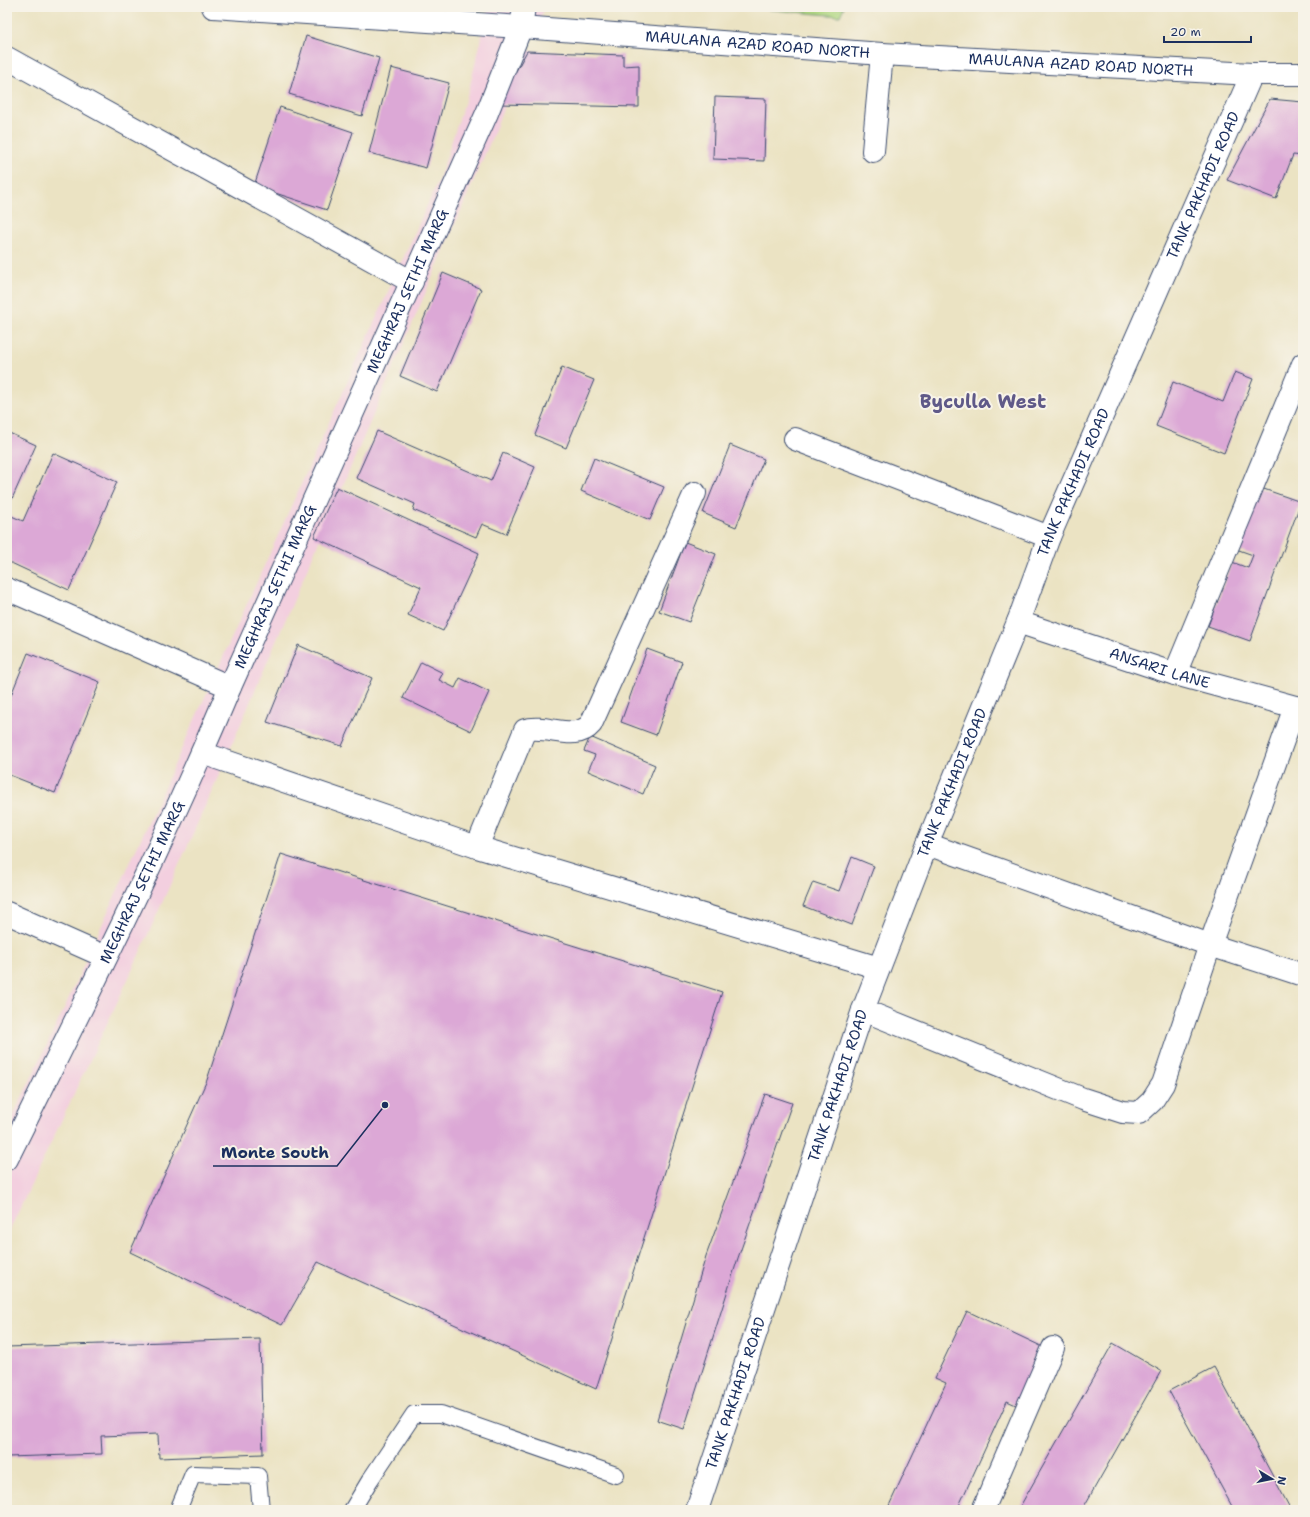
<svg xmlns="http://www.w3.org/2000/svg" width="1310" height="1517" font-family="'Shantell Sans',sans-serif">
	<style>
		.built { fill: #f3cfdf }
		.green { fill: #b0d781; stroke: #668370 }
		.building { fill: #dca8d6 }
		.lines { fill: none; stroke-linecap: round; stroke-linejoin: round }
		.service-casing { stroke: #3a4a6d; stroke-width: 18 }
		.minor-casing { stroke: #3a4a6d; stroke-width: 24 }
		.tertiary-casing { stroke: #3a4a6d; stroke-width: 24 }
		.service { stroke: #fff; stroke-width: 16 }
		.minor { stroke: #fff; stroke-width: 22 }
		.tertiary { stroke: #fff; stroke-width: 22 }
		.labels { text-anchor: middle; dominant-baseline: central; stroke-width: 4; stroke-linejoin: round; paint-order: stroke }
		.street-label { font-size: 15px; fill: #1b2f5e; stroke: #f7f3e8 }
		.district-label { font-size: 19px; font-weight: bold; fill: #5f5988; stroke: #f7f3e8 }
		.leader { fill: none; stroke: #1b2f5e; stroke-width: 1.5 }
		.callout-dot { fill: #1b2f5e; stroke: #f7f3e8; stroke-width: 1.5 }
		.callout-label { font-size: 16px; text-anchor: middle; font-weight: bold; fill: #1b2f5e; stroke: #f7f3e8; stroke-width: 4; stroke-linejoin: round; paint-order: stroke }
	</style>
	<rect width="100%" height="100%" fill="#f7f3e8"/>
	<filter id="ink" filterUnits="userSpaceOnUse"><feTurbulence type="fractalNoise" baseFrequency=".025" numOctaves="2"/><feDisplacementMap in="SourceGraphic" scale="8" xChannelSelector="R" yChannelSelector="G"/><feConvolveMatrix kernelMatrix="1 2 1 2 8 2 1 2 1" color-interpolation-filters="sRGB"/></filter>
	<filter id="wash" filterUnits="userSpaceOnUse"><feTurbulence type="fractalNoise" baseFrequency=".012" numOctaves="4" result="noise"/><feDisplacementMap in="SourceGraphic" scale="16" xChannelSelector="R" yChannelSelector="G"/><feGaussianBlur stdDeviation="0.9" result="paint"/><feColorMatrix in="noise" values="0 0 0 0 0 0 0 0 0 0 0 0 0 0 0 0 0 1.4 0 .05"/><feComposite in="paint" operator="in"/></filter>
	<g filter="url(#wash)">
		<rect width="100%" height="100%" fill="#ebe3c3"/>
		<polygon class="built" points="489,7 545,7 529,43 491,140 215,784 130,975 7,1236 7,1129 63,1011 440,177 469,89"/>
		<polygon class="green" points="739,7 844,7 840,16"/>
		<g id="blocks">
			<g class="building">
				<polygon points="306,36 379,58 362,116 289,94"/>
				<polygon points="527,51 623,55 623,66 639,65 639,107 498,104"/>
				<polygon points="391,68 449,83 426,168 369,153"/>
				<polygon points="715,97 766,99 764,161 713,159"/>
				<polygon points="1270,99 1303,102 1303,156 1293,155 1276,199 1227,180"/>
				<polygon points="280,107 353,132 327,210 254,186"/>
				<polygon points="443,273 481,289 437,392 400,376"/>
				<polygon points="562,367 594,380 566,448 535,435"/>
				<polygon points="1235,372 1253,379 1224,453 1156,426 1173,382 1223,402"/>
				<polygon points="377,431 491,481 503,453 535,467 506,534 482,524 476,537 413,510 415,504 356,478"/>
				<polygon points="7,432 36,445 7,510"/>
				<polygon points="730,445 764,459 736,527 703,513"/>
				<polygon points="53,453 117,482 69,590 7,561 7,514 23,521"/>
				<polygon points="594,458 664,487 650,520 581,491"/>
				<polygon points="337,487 479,553 443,631 408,615 421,587 314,537"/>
				<polygon points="1258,487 1301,502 1250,641 1208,626 1232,562 1248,568 1253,555 1236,549"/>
				<polygon points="685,542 716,554 689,622 659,611"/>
				<polygon points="298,645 372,678 342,746 267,722"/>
				<polygon points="647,649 682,662 656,735 621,722"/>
				<polygon points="28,653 100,682 55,793 7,774 7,705"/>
				<polygon points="421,662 443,673 439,680 455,688 460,678 489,692 471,731 403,698"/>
				<polygon points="590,737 655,765 643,794 588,771 595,755 584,751"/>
				<polygon points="281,854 722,992 596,1389 318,1262 282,1325 130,1252 207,1080"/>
				<polygon points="852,857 874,866 852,925 803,906 813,882 839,891"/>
				<polygon points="765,1094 792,1103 738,1258 684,1429 657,1420 706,1256"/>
				<polygon points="967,1311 1043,1347 1016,1405 1007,1401 957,1510 887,1510 946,1383 935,1378"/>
				<polygon points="260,1339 263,1454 159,1458 158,1434 101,1436 102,1454 7,1457 7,1347"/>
				<polygon points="1113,1343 1161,1371 1082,1510 1018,1510"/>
				<polygon points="1214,1367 1291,1510 1234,1510 1169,1391"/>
			</g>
		</g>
	</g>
	<g filter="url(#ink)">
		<use href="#blocks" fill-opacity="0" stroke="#3a4a6d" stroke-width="1"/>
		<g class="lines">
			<defs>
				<g id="service">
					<polyline points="178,1510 193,1474 258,1476 261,1510"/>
					<polyline points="352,1510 370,1480 414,1414 441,1414 616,1475"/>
				</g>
				<g id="minor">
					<polyline points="7,58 412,282"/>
					<polyline points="873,151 882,54"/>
					<polyline points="795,439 1049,537"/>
					<polyline points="7,589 230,687"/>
					<path id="s1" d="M1018,622l157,52 128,35"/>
					<polyline points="1175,674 1303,364"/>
					<polyline points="202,753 477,847 879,968"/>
					<polyline points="927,844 1210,945 1303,975"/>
					<path d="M477,847l48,-117c22,-6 51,12 66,-6l104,-231"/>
					<polyline points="7,913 106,957"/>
					<polyline points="863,1010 1083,1099 1123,1112 1139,1113 1152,1101 1163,1084 1210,945 1295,707"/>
					<path id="s2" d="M697,1510l166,-500 64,-166 91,-222 31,-85 203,-463"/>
					<polyline points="983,1510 1053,1348"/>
				</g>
				<g id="tertiary">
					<path id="s3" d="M213,7l308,20 361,27 370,20h51"/>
					<path id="s4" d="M7,1159c77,-156 156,-312 223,-472l257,-574 34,-86 3,-20"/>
				</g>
			</defs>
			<use href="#service" class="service-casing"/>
			<use href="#minor" class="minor-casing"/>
			<use href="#tertiary" class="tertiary-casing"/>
			<use href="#service" class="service"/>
			<use href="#minor" class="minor"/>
			<use href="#tertiary" class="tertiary"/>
		</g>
	</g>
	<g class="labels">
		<g class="street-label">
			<text stroke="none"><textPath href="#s3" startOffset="546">MAULANA AZAD ROAD NORTH</textPath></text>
			<text stroke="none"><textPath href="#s3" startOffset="870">MAULANA AZAD ROAD NORTH</textPath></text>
			<text stroke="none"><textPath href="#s2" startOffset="1419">TANK PAKHADI ROAD</textPath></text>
			<text stroke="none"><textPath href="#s4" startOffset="956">MEGHRAJ SETHI MARG</textPath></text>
			<text stroke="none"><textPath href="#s2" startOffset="1095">TANK PAKHADI ROAD</textPath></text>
			<text stroke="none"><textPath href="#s4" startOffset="632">MEGHRAJ SETHI MARG</textPath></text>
			<text stroke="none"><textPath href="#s1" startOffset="149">ANSARI LANE</textPath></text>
			<text stroke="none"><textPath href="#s2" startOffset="771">TANK PAKHADI ROAD</textPath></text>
			<text stroke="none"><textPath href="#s4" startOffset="308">MEGHRAJ SETHI MARG</textPath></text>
			<text stroke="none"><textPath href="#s2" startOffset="447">TANK PAKHADI ROAD</textPath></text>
			<text stroke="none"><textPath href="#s2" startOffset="123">TANK PAKHADI ROAD</textPath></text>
		</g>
		<g class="district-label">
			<text x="983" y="401">Byculla West</text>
		</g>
	</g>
	<path class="leader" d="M385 1105L337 1166H213"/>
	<circle class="callout-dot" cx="385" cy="1105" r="4"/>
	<g class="callout-label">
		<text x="275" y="1158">Monte South</text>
	</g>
	<rect width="1310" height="1517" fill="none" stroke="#f7f3e8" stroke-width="24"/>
	<g transform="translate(1272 1479) rotate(100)" stroke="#f7f3e8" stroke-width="3" paint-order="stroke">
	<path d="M0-3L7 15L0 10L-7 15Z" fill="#1b2f5e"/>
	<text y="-6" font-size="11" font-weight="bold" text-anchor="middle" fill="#1b2f5e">N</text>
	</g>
	<path d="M1164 36v6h87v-6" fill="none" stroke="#1b2f5e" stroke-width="2"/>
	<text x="1170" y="36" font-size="12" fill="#1b2f5e" stroke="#f7f3e8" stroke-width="3" paint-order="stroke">20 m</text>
</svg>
